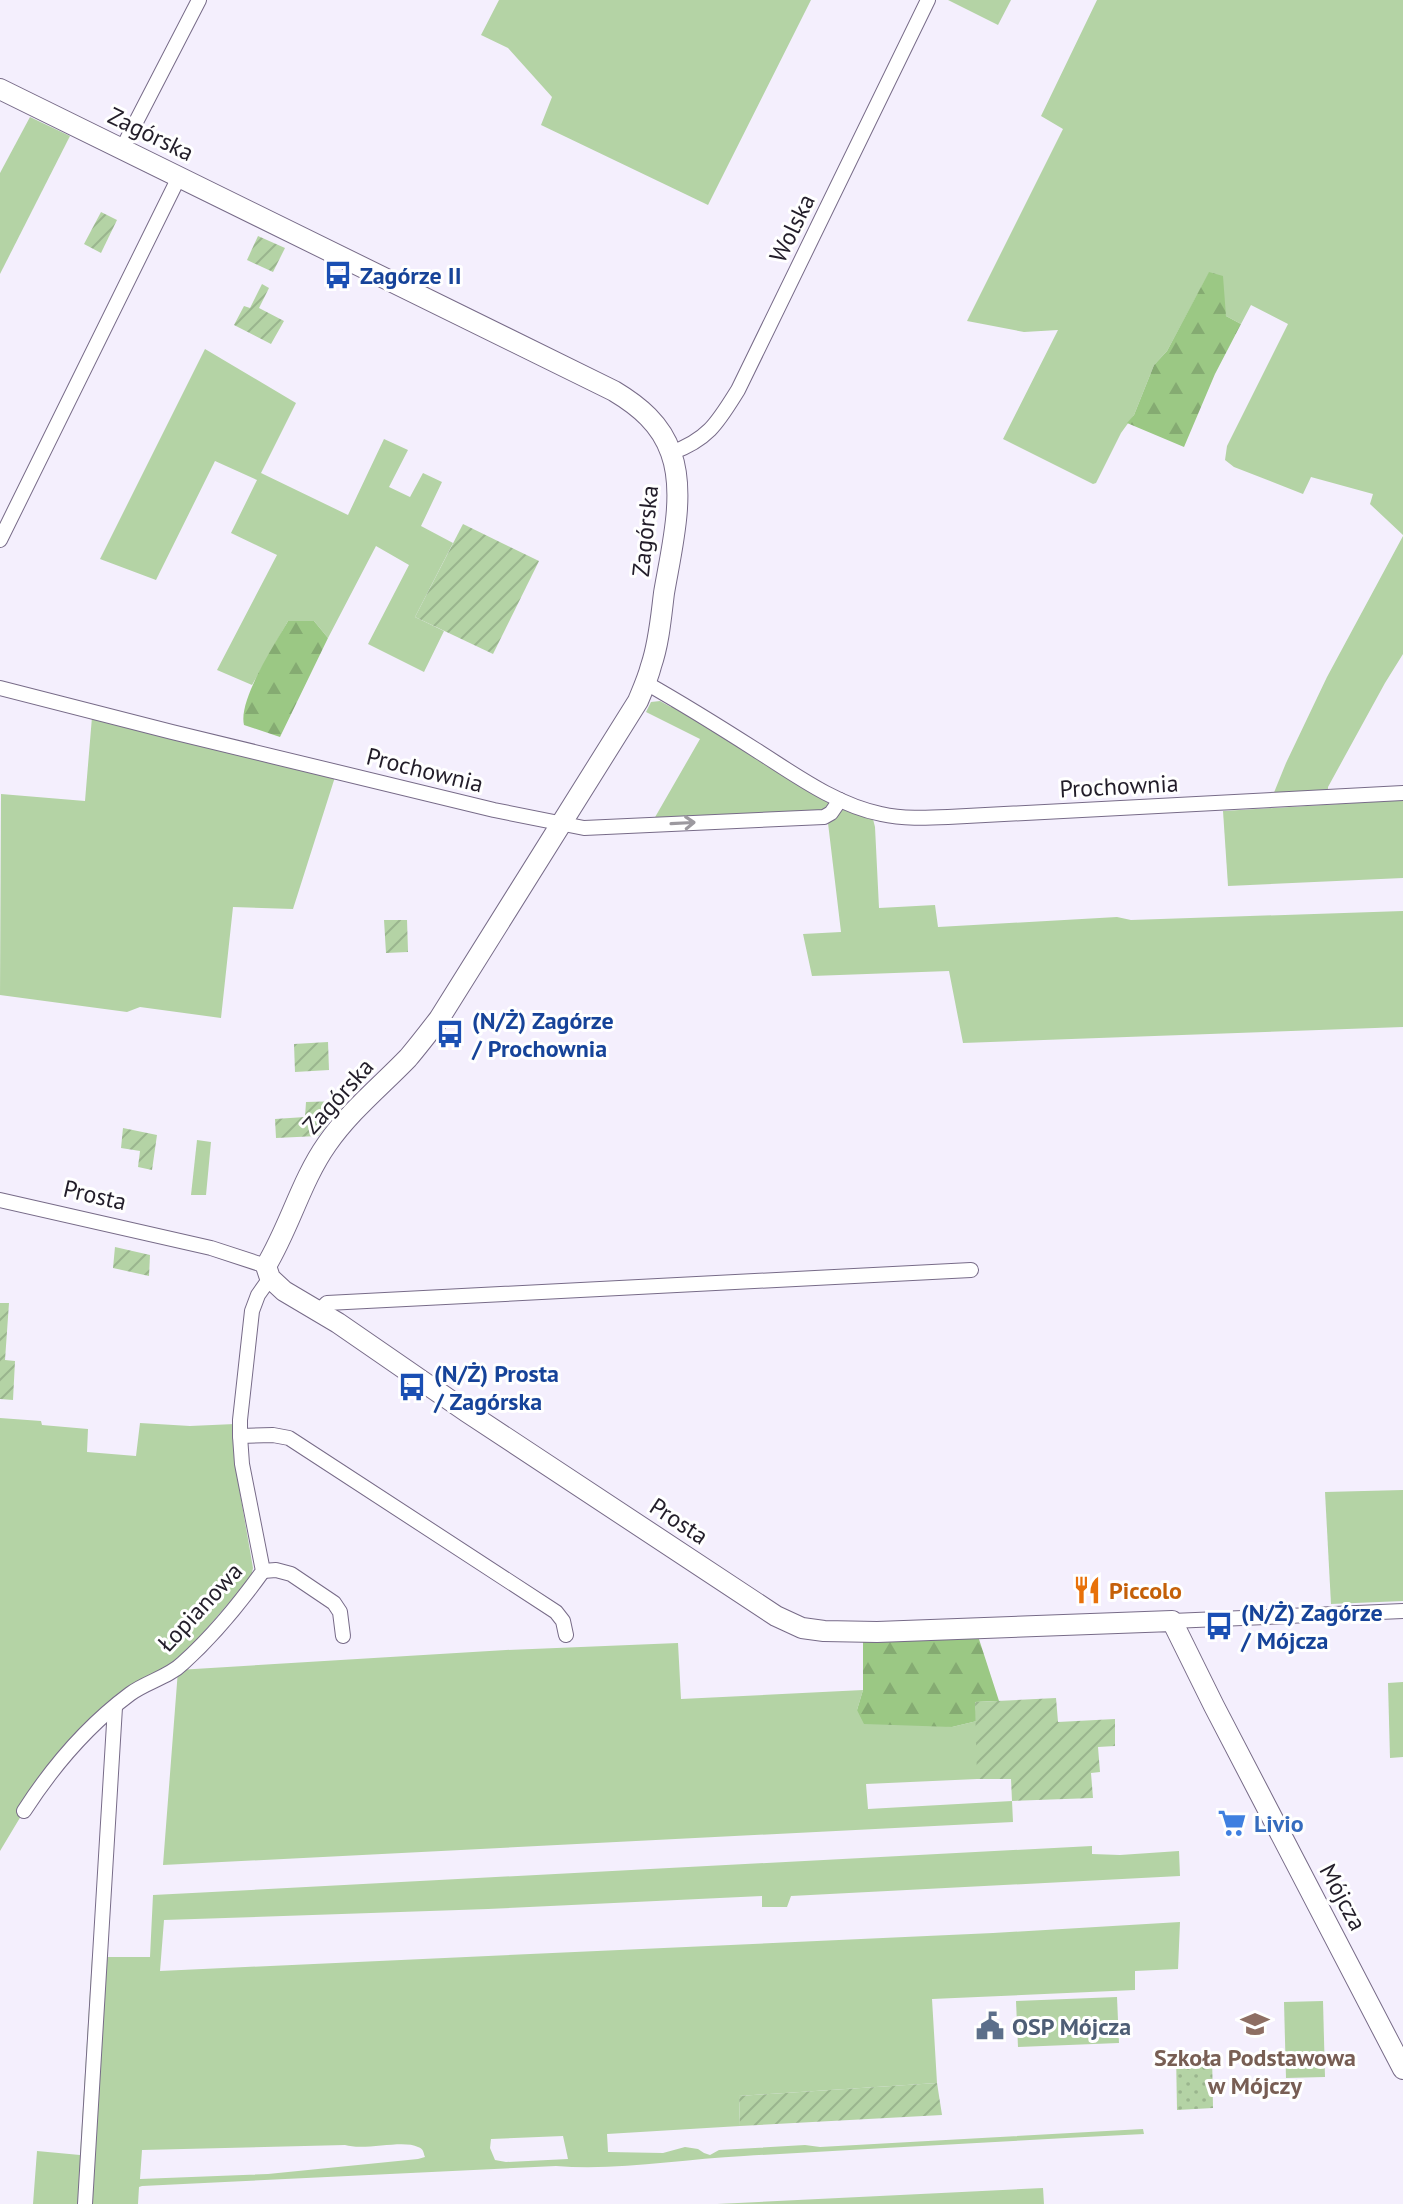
<svg xmlns="http://www.w3.org/2000/svg" width="1403" height="2204" font-family="'PT Sans',sans-serif">
	<style>
		.grass { fill: #b4d3a5; fill-rule: evenodd }
		.forest { fill: url(#forest-firs) }
		.park { fill: url(#park-dots) }
		.garden { fill: url(#garden-furrows) }
		.lines { fill: none; stroke-linecap: round; stroke-linejoin: round }
		.street-casing { stroke: #776b88; stroke-width: 16 }
		.secondary-casing { stroke: #776b88; stroke-width: 22 }
		.street { stroke: #fff; stroke-width: 14 }
		.secondary { stroke: #fff; stroke-width: 20 }
		.oneway { stroke: #9c999f }
		.labels { text-anchor: middle; dominant-baseline: central; stroke-width: 6; stroke-linejoin: round; paint-order: stroke }
		.street-label { font-size: 24px; fill: #221d29; stroke: #fff }
		.transit-label { font-size: 24px; font-weight: bold; fill: #164399; stroke: #fff; text-anchor: start }
		.food-label { font-size: 24px; font-weight: bold; fill: #c56008; stroke: #fff; text-anchor: start }
		.shop-label { font-size: 24px; font-weight: bold; fill: #366cbe; stroke: #fff; text-anchor: start }
		.service-label { font-size: 24px; font-weight: bold; fill: #4e5e75; stroke: #fff; text-anchor: start }
		.education-label { font-size: 24px; font-weight: bold; fill: #785e54; stroke: #fff }
	</style>
	<defs>
		<pattern id="forest-firs" width="22" height="20" patternUnits="userSpaceOnUse" patternTransform="scale(2)"><rect width="22" height="20" fill="#9bc884"/><path d="M5 1l3.5 6h-7zM16 11l3.5 6h-7z" fill="#85ab72"/></pattern>
		<pattern id="park-dots" width="8" height="8" patternUnits="userSpaceOnUse" patternTransform="scale(2)"><rect width="8" height="8" fill="#b4d3a5"/><path d="M2 2h.1M6 6h.1" fill="none" stroke="#9ab58e" stroke-width="1.8" stroke-linecap="round"/></pattern>
		<pattern id="garden-furrows" width="10" height="10" patternUnits="userSpaceOnUse" patternTransform="scale(2)"><rect width="10" height="10" fill="#b4d3a5"/><path d="M-1 1l2-2M0 10L10 0M9 11l2-2" fill="none" stroke="#9ab58e"/></pattern>
	</defs>
	<rect width="100%" height="100%" fill="#f4effd"/>
	<g class="grass">
		<polygon points="499,0 811,0 708,205 541,125 552,97 508,48 481,35"/>
		<polygon points="948,0 1011,0 998,25"/>
		<polygon points="1097,0 1403,0 1403,535 1370,504 1373,494 1311,477 1303,494 1234,467 1225,460 1227,446 1288,324 1251,305 1241,324 1226,316 1209,273 1167,351 1154,365 1134,415 1121,433 1096,483 1093,484 1003,439 1058,330 1024,332 967,321 1063,129 1041,116"/>
		<polygon points="30,117 70,136 0,274 0,173"/>
		<polygon points="205,349 296,403 261,473 348,515 384,439 408,450 389,487 410,497 423,473 442,482 421,526 453,543 415,617 444,631 424,672 368,644 409,565 376,546 328,638 314,621 288,621 252,685 217,670 277,555 231,533 257,480 215,461 156,580 100,559"/>
		<polygon points="1403,536 1403,654 1385,683 1328,787 1328,792 1273,795 1286,763 1327,677"/>
		<polygon points="660,701 671,707 673,705 827,799 829,805 826,811 654,819 700,739 646,712 651,702"/>
		<polygon points="92,717 335,777 293,909 233,907 221,1018 140,1007 127,1012 0,995 1,794 85,801"/>
		<polygon points="1403,800 1403,878 1228,886 1223,811"/>
		<polygon points="843,809 873,819 875,827 879,908 935,905 938,927 1117,917 1131,920 1403,911 1403,1027 963,1043 949,971 812,976 803,934 841,932 828,823 840,810"/>
		<polygon points="197,1140 211,1142 206,1195 191,1195"/>
		<polygon points="0,1418 41,1421 42,1425 88,1429 87,1452 136,1456 140,1423 190,1426 235,1424 235,1464 253,1568 251,1577 184,1655 174,1664 130,1686 24,1811 0,1851"/>
		<polygon points="1403,1490 1403,1601 1331,1604 1325,1492"/>
		<polygon points="678,1643 681,1699 863,1690 857,1710 952,1727 977,1721 977,1779 866,1784 868,1809 1012,1801 1013,1822 163,1865 178,1670 506,1650"/>
		<polygon points="1403,1682 1403,1757 1390,1758 1388,1683"/>
		<path d="M1092,1846v8l28,1 59,-4 1,25 -389,20 -4,11h-25v-11l-274,13 -324,11 -4,51 833,-38 187,-11 -2,47 -43,2v19l-203,9 5,84 -198,13 1,30 -133,8 1,18 55,1 22,-6 13,2 6,4 6,2 9,-5 86,-5 15,2 323,-18 1,5c-133,7 -267,14 -400,22 -63,3 -125,15 -188,10l-414,20 -3,1 -1,17h-105l4,-53 43,4 12,-198h58l3,-62zM563,2136l5,23 -62,3 -11,-2 -5,-12 1,-9zM345,2145c20,6 58,-6 73,2 6,2 5,5 7,10l-7,2 -150,15 -128,5 2,-29z"/>
		<polygon points="1117,1997 1119,2043 1018,2047 1016,2001"/>
		<polygon points="1323,2001 1325,2077 1286,2078 1284,2002"/>
		<polygon points="1043,2188 1044,2204 717,2204"/>
	</g>
	<g class="forest">
		<polygon points="1209,272 1223,276 1226,316 1241,324 1215,374 1184,447 1127,423 1134,415 1154,365 1167,351"/>
		<path d="M288,621h26l14,17 -48,99 -36,-12c-6,-25 31,-81 44,-104z"/>
		<polygon points="978,1636 999,1701 975,1702 977,1721 952,1727 864,1724 857,1710 863,1690 863,1639"/>
	</g>
	<polygon class="park" points="1176,2052 1212,2052 1213,2108 1177,2110"/>
	<g class="garden">
		<polygon points="101,212 117,220 101,253 84,244"/>
		<polygon points="258,236 285,248 273,272 247,260"/>
		<polygon points="262,284 269,288 259,308 284,321 271,344 234,325 244,306 250,308"/>
		<polygon points="463,524 539,561 493,654 415,617"/>
		<polygon points="384,920 407,920 408,952 386,953"/>
		<polygon points="328,1042 329,1070 295,1072 294,1044"/>
		<polygon points="341,1101 345,1103 318,1136 276,1138 275,1119 305,1117 306,1102"/>
		<polygon points="123,1128 157,1135 152,1170 138,1167 140,1151 121,1148"/>
		<polygon points="115,1247 150,1255 149,1276 113,1268"/>
		<polygon points="0,1303 9,1303 5,1360 15,1361 13,1400 0,1399"/>
		<polygon points="1056,1698 1058,1722 1115,1719 1115,1746 1098,1747 1100,1772 1091,1773 1093,1798 1012,1801 1011,1779 977,1779 975,1702"/>
		<polygon points="937,2083 942,2115 740,2126 739,2096"/>
	</g>
	<g class="lines">
		<defs>
			<g id="street">
				<polyline points="122,149 199,0"/>
				<path d="M671,453c38,-14 47,-31 67,-63l190,-390"/>
				<polyline points="0,540 179,177"/>
				<path d="M646,683c37,21 74,44 110,67 38,24 80,55 125,64 22,5 45,4 67,3l455,-24"/>
				<polyline points="0,688 172,732 494,810 584,828 824,817 831,813 840,800"/>
				<polyline points="0,1200 211,1248 266,1266"/>
				<polyline points="319,1311 327,1303 971,1270"/>
				<polyline points="240,1436 273,1435 289,1438 556,1612 563,1621 566,1635"/>
				<polyline points="263,1571 276,1570 291,1574 334,1603 340,1612 343,1636"/>
				<polyline points="1172,1621 1403,1611"/>
				<path d="M24,1811c29,-45 63,-85 106,-117 16,-12 39,-17 53,-31 30,-27 57,-60 80,-92l-21,-107 -2,-28v-16l12,-109 6,-16 12,-17"/>
				<polyline points="85,2204 115,1707"/>
			</g>
			<path id="secondary" d="M0,89l614,302c25,15 47,33 57,62 15,41 0,98 -7,140 -3,24 -5,50 -13,73 -3,12 -8,23 -13,35l-199,318c-10,13 -20,26 -31,39 -27,28 -58,53 -81,86 -26,37 -37,82 -61,122l4,12 14,13 54,32 129,89 309,204 26,12 22,3 53,1 295,-11 42,85 189,363"/>
		</defs>
		<use href="#street" class="street-casing"/>
		<use href="#secondary" class="secondary-casing"/>
		<use href="#street" class="street"/>
		<use href="#secondary" class="secondary"/>
	</g>
	<defs><path id="oneway-shaft" d="M-6 0H5M1.5-3L5.5 0L1.5 3" fill="none" stroke-width="1.6" stroke-linecap="round" stroke-linejoin="round" transform="scale(2)"/></defs>
	<use class="oneway" href="#oneway-shaft" transform="translate(683 823) rotate(-3)"/>
	<defs>
		<symbol id="bus-bare" viewBox="-9 -9 18 18"><path d="M-5-6H5V4H4V6H2V4H-2V6H-4V4H-5ZM-3.5-4V0h7V-4ZM-3.5 1.2v1.5H-2V1.2ZM2 1.2v1.5H3.5V1.2Z" fill="#1a4fb4" stroke="#fff" stroke-width="2.5" paint-order="stroke"/></symbol>
		<symbol id="restaurant-bare" viewBox="-9 -9 18 18"><path d="M-5-6h1v4h1v-4h1v4h1v-4h1v5L-1.5 .5V6h-2V.5L-5-1ZM5-6V6H3V1.5H1.5Q1.5-4 5-6Z" fill="#e8710a" stroke="#fff" stroke-width="2.5" paint-order="stroke"/></symbol>
		<symbol id="supermarket-bare" viewBox="-9 -9 18 18"><path d="M-6-5.5h2.5l.6 2H6L4.5 2H-2.5L-4.4-4H-6ZM-1.5 3.2a1.3 1.3 0 1 0 .1 0ZM3 3.2a1.3 1.3 0 1 0 .1 0Z" fill="#3f7fe0" stroke="#fff" stroke-width="2.5" paint-order="stroke"/></symbol>
		<symbol id="school-bare" viewBox="-9 -9 18 18"><path d="M0-5L7-2L0 1L-7-2ZM-4 1L0 2.5L4 1V4Q0 6-4 4Z" fill="#8d6e63" stroke="#fff" stroke-width="2.5" paint-order="stroke"/></symbol>
		<symbol id="civic-bare" viewBox="-9 -9 18 18"><path d="M-.6-6.5H3V-4.5H.6V-3L4-1V1h2V6H-6V1h2V-1L-.6-3ZM-1.2 2.5V6h2.4V2.5Z" fill="#5c6f8a" stroke="#fff" stroke-width="2.5" paint-order="stroke"/></symbol>
	</defs>
	<g fill-rule="evenodd">
		<use href="#bus-bare" x="318" y="255" width="40" height="40"/>
		<use href="#bus-bare" x="430" y="1014" width="40" height="40"/>
		<use href="#bus-bare" x="392" y="1367" width="40" height="40"/>
		<use href="#restaurant-bare" x="1067" y="1570" width="40" height="40"/>
		<use href="#bus-bare" x="1199" y="1606" width="40" height="40"/>
		<use href="#supermarket-bare" x="1212" y="1803" width="40" height="40"/>
		<use href="#school-bare" x="1235" y="2004" width="40" height="40"/>
		<use href="#civic-bare" x="970" y="2006" width="40" height="40"/>
	</g>
	<g class="labels">
		<g class="street-label">
			<text transform="translate(151 134) rotate(26)">Zagórska</text>
			<text transform="translate(792 228) rotate(-64)">Wolska</text>
			<text transform="translate(645 531) rotate(-84)">Zagórska</text>
			<text transform="translate(425 770) rotate(14)">Prochownia</text>
			<text transform="translate(1119 786) rotate(-3)">Prochownia</text>
			<text transform="translate(338 1096) rotate(-48)">Zagórska</text>
			<text transform="translate(95 1195) rotate(13)">Prosta</text>
			<text transform="translate(679 1521) rotate(33)">Prosta</text>
			<text transform="translate(200 1607) rotate(-47)">Łopianowa</text>
			<text transform="translate(1343 1897) rotate(62)">Mójcza</text>
		</g>
		<g class="transit-label">
			<text x="360" y="275">Zagórze II</text>
			<text x="472" y="1020">(N/Ż) Zagórze<tspan x="472" dy="28">/ Prochownia</tspan></text>
			<text x="434" y="1373">(N/Ż) Prosta<tspan x="434" dy="28">/ Zagórska</tspan></text>
			<text x="1241" y="1612">(N/Ż) Zagórze<tspan x="1241" dy="28">/ Mójcza</tspan></text>
		</g>
		<g class="food-label">
			<text x="1109" y="1590">Piccolo</text>
		</g>
		<g class="shop-label">
			<text x="1254" y="1823">Livio</text>
		</g>
		<g class="service-label">
			<text x="1012" y="2026">OSP Mójcza</text>
		</g>
		<g class="education-label">
			<text x="1255" y="2057">Szkoła Podstawowa<tspan x="1255" dy="28">w Mójczy</tspan></text>
		</g>
	</g>
</svg>
